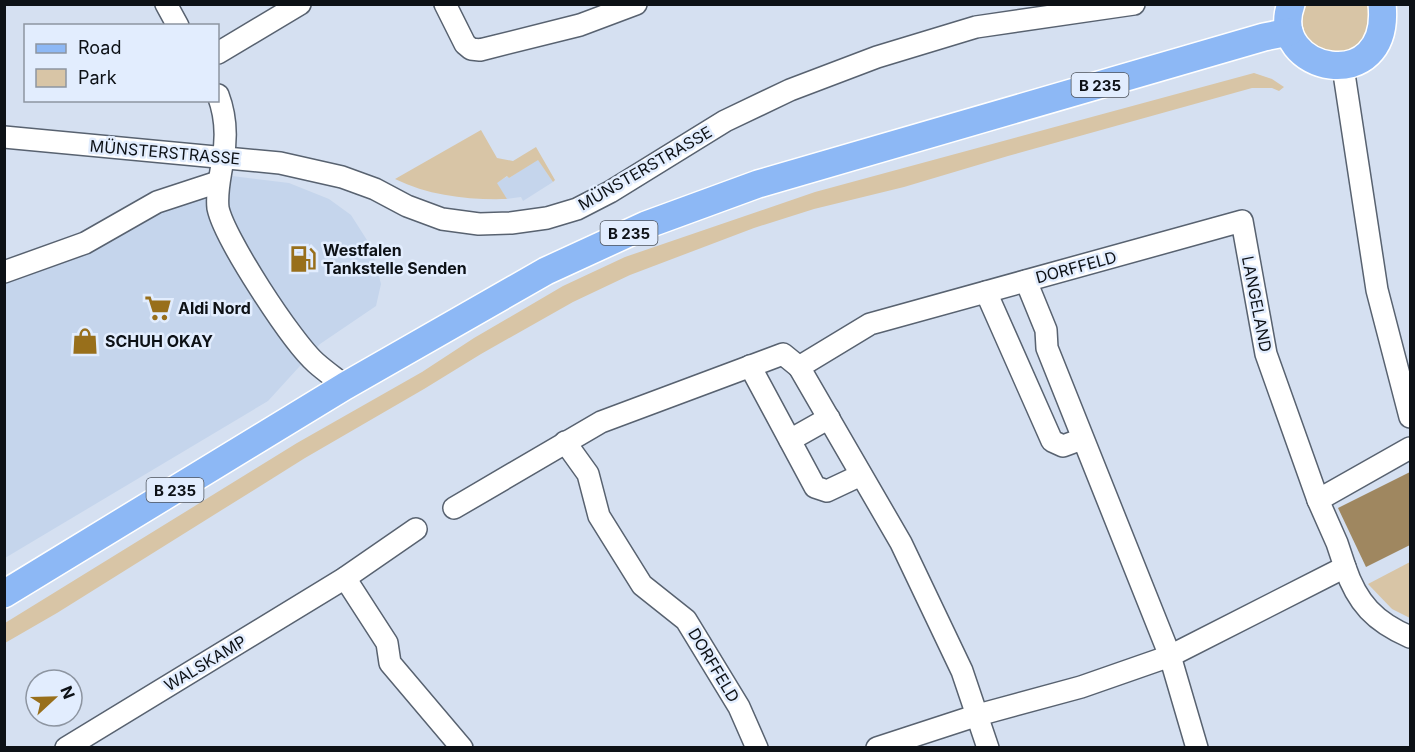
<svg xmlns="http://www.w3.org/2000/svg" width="1415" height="752" font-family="Inter,sans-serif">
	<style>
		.built { fill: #c5d5ec }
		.green { fill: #d8c5a6 }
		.water { fill: #9f8760 }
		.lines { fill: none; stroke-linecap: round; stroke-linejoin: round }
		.minor-casing { stroke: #586270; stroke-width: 24 }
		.major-casing { stroke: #fff; stroke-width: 30 }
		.minor { stroke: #fff; stroke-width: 21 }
		.major { stroke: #8db8f5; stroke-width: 27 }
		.labels { text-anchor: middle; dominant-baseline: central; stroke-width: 5; stroke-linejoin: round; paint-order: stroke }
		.shield { fill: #e2edfe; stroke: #4d535c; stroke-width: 1.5 }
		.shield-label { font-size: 15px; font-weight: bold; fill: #0d1116 }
		.street-label { font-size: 16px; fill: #0d1116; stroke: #e2edfe }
		.poi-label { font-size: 16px; font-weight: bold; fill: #0d1116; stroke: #e2edfe; text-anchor: start }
	</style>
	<rect width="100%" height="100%" fill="#d5e0f1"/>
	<g class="built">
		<polygon points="538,159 553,182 523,201 521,197 507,199 496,183 508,176 509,178"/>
		<polygon points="224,175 289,183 329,199 351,215 372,248 381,284 376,306 320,344 268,401 5,558 4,276"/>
	</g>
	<g class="green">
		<path d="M1303,5h67l3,16 -13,25 -26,9c-31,-16 -33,-15 -31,-50z"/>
		<polygon points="1254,73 1272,79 1284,87 1279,91 1272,88 1252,88 1008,156 904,187 814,209 754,228 630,275 573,302 481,354 424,389 305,458 57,613 5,643 5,623 297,443 422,372 474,338 563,286 625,257 815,192"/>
		<path d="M481,130l16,28 16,3 23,-14 19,33 -2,2 -15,-22 -29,18 -2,-2 -10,7 10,16c-39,1 -77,-3 -112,-20z"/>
		<polygon points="1410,562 1410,618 1392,609 1368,584"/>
	</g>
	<polygon class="water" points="1410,472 1410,545 1366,567 1338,508"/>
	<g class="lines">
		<defs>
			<g id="minor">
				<polyline points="166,4 178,26"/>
				<polyline points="445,4 465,44 471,49 480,50 580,25 636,4"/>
				<polyline points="218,53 300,4"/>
				<polyline points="1343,67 1377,290 1410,417"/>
				<path d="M218,95c8,21 9,41 5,63 -2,16 -7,33 -5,50 6,30 74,134 98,155 9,8 19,15 29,23"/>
				<polyline points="4,137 280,163 342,177 375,189 407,206 442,219 479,224 511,223 547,218 577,209 610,192 725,121 790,90 877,57 976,27 1134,4"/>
				<polyline points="4,272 85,243 157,202 218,182"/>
				<polyline points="1026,281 1046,330 1047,348 1170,656 1197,748"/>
				<polyline points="986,292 1052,441 1063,446 1082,439"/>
				<polyline points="750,366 815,487 827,491 861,475"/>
				<polyline points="799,367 901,543 962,671 988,748"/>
				<polyline points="790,440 829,418"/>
				<polyline points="565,442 588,474 599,516 642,585 686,620 739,707 757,748"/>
				<polyline points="1318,500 1410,448"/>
				<polyline points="454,508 601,422 783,354 799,367 870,324 1242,221 1266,354 1318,500 1337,543 1345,567 1170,656 1081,687 978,715 877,748"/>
				<path d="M1345,567c12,36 30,55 65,70"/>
				<polyline points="345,578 387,643 390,663 462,748"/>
				<polyline points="66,748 345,578 416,529"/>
			</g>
			<g id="major">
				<path d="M1291,4c-25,68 101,95 91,0"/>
				<polyline points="4,594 345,386 546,271 646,225 758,184 1264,37 1289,32"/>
			</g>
		</defs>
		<use href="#minor" class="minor-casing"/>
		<use href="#major" class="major-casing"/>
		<use href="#minor" class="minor"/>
		<use href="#major" class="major"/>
	</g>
	<defs>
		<symbol id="fuel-bare" viewBox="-9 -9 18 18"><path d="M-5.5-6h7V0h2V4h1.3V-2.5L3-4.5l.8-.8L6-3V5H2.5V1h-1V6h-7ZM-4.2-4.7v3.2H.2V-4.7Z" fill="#986f1b" stroke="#e2edfe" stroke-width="2.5" paint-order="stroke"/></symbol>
		<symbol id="supermarket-bare" viewBox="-9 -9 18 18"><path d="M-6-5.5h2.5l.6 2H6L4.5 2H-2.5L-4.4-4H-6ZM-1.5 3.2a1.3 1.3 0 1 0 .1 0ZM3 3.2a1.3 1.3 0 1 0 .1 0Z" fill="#986f1b" stroke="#e2edfe" stroke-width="2.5" paint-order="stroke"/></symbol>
		<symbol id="shop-bare" viewBox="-9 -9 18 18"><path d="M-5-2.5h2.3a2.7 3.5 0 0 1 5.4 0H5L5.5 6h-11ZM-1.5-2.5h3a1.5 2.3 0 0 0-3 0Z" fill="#986f1b" stroke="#e2edfe" stroke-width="2.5" paint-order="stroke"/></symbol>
	</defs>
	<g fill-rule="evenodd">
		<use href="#fuel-bare" x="284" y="240" width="38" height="38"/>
		<use href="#supermarket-bare" x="139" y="289" width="38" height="38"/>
		<use href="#shop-bare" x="66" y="322" width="38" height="38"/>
	</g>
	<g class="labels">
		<g class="shield">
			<rect x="1071.5" y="73" width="57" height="24" rx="4.5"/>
			<rect x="600.5" y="221" width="57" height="24" rx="4.5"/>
			<rect x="146.5" y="478" width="57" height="24" rx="4.5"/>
		</g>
		<g class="shield-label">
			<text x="1100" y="85">B 235</text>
			<text x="629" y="233">B 235</text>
			<text x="175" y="490">B 235</text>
		</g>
		<g class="street-label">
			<text transform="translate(165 152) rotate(5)">MÜNSTERSTRASSE</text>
			<text transform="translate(645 168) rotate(-30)">MÜNSTERSTRASSE</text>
			<text transform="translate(1076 267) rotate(-15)">DORFFELD</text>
			<text transform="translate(1257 304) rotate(79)">LANGELAND</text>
			<text transform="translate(205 663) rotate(-31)">WALSKAMP</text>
			<text transform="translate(714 665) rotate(59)">DORFFELD</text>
		</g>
		<g class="poi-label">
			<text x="323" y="250">Westfalen<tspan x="323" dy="18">Tankstelle Senden</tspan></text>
			<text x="178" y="308">Aldi Nord</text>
			<text x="105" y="341">SCHUH OKAY</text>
		</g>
	</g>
	<rect width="1415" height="752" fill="none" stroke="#0d1116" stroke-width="12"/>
	<rect x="24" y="24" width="195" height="78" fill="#e2edfe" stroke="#8d95a1" stroke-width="1.5"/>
	<rect x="36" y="44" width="30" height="9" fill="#8db8f5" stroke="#8d95a1" stroke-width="1.5"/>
	<text x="78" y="54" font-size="18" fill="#0d1116">Road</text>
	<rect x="36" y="69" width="30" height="18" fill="#d8c5a6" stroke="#8d95a1" stroke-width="1.5"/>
	<text x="78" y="84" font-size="18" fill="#0d1116">Park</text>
	<g transform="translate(54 698) rotate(68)"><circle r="28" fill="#e2edfe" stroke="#8d95a1" stroke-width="1.5"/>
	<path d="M0-4.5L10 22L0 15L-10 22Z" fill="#986f1b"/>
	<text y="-9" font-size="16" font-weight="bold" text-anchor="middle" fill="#0d1116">N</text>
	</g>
</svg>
